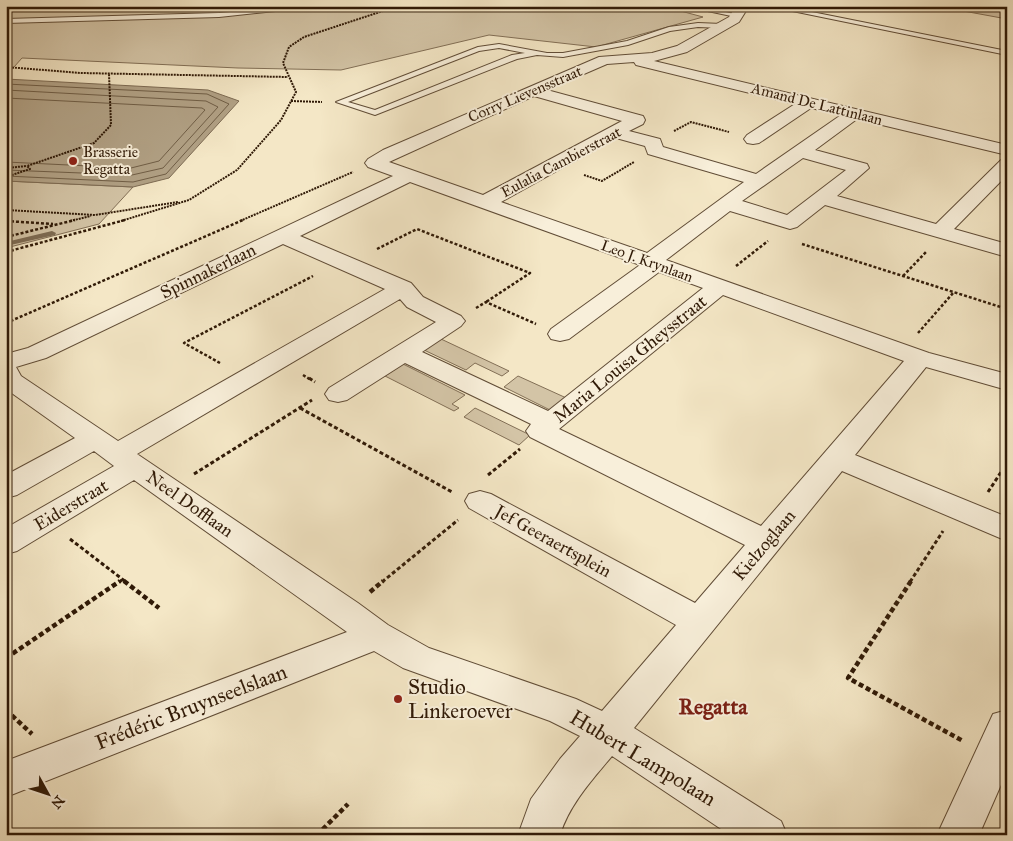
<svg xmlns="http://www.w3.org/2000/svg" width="1013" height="841" font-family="'IM FELL Great Primer',serif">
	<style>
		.green { fill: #d3c4a6; stroke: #826f56 }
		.water { fill: #b1a185; stroke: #7d6b53 }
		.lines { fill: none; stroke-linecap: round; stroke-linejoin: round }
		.shore { stroke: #705e46; stroke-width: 1 }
		.stream { fill: #7d6b53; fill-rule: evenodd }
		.lane-casing { stroke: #614d37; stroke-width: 2 }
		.street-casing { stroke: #614d37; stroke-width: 2 }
		.path-far3 { stroke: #301a07; stroke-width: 2; stroke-dasharray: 2 1; stroke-linecap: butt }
		.path-far2 { stroke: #301a07; stroke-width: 2.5; stroke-dasharray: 3 2; stroke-linecap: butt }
		.path-far1 { stroke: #301a07; stroke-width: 3; stroke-dasharray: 4 2.5; stroke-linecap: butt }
		.path { stroke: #301a07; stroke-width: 4.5; stroke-dasharray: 5 3; stroke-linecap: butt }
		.lane { fill: #f8efda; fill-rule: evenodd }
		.street { fill: #f8efda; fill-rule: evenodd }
		.poi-dot { fill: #8f2418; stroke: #f8efda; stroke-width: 2 }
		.labels { text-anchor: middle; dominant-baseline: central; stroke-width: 4; stroke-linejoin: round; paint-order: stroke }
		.far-street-label { font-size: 15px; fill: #301a07; stroke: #f8efda }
		.far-poi-label { font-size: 15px; fill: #301a07; stroke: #f8efda; text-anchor: start }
		.street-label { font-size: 18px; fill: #301a07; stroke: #f8efda }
		.near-poi-label { font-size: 21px; fill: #301a07; stroke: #f8efda; text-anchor: start }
		.near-street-label { font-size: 21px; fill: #301a07; stroke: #f8efda }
		.near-neighbourhood-label { font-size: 22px; font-weight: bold; fill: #7a1f14; stroke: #f8efda }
	</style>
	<rect width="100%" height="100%" fill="#f4e7c6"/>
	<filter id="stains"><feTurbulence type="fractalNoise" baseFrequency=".004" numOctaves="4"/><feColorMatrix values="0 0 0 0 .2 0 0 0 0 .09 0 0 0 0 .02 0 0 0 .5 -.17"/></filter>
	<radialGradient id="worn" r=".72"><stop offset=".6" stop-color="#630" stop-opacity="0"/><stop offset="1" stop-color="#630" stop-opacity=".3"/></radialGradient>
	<g class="green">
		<polygon points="6,6 662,6 703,17 596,47 489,35 341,70 238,68 22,58 6,76"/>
		<polygon points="936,6 1007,6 1007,19"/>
		<polygon points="6,181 133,187 99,224 6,248"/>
		<polygon points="441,339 509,371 502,376 475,363 466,370 424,350"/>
		<polygon points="403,364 465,395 452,404 459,408 454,411 385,376"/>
		<polygon points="518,376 573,401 558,414 504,387"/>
		<polygon points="475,408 530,435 519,445 464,417"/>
	</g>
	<polygon class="water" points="6,79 208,90 239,101 169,178 133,187 6,181"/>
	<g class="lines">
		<g class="shore">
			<polyline points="6,84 207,94 229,104 166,174 133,182 6,176"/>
			<polyline points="6,90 206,101 218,107 163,168 132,175 6,170"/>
			<polyline points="6,98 202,108 205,110 159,161 131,168 6,162"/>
		</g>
		<polygon class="stream" points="52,231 56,233 55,235 6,246 6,242"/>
		<defs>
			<g id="lane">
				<polygon points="296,6 323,6 219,17 6,23 6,19 219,13"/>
				<polygon points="684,6 699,6 739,15 736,17"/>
				<polygon points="768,6 782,6 1007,51 1007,55"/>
				<path d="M698,23l24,1 3,2 -3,2 -24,-1 -28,4 -42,14 -65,12 -26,-2 -20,4 -142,56 -39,-13 142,-55 21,-3 48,9h16l64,-12 42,-14zM499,48l26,5 -13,2 -137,55 -27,-8 131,-51z"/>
			</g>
			<g id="street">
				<path d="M736,6h13l-10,16 -52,30 -33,9 353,84v10l-150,-36 -42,31 52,14 2,4 -32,28 99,28 65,-64 6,-1v16l-53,54 53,15v13l-182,-52 -28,22 -7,2 -60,-18 -64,49 263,93 78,21v16l-81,-23 -71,88 152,62v24l-165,-70 -208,257 147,93 6,14h-57l-118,-79c-20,24 -43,49 -52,79h-42l13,-36 29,-40 20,-23 -30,-15 -147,-53 -29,-17 -368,146v-36l341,-129 -213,-152 -117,71 -11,3v-26l108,-62 -20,-15 -77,44 -11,3v-23l69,-37 -69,-49v-35l22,-6 365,-172 -25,-9 -3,-4 3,-4 15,-9 216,-93 53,-4 25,-7 52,-29zM634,62l2,3 159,39 -48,31 -3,4 3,4 6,1 6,-1 52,-35 30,7 -85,59 -93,-27 -3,-8 -31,-8 14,-7 2,-4 -2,-4 -96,-26 60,-26zM534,96l88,25 -139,74 -94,-33zM616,138l29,8 3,8 96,28 -97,71 -146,-51zM803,158l43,12 -59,45 -45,-14zM410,182l230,83 -89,64 -3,5 3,5 9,2 9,-2 90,-67 44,16 -155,123 -126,-59 39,-26 4,-5 -4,-5 -38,-19 -12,-14 -111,-47zM283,244l102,45 -267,152 -97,-65 -5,-9 30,-9zM723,295l181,66 -143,165 -202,-97zM400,299l7,8 29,15 -107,66 -4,6 4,6 9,2 9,-2 58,-37 126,61 -5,7 4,6 215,108 -50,58 -204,-109 -11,-3 -11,3 -4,7 4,7 207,117 -74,86 -26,-12 -147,-51 -41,-23 -30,-22 -221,-149z"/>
				<polygon points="1007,710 1007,771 979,835 937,835 993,714"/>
			</g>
		</defs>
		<use href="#lane" class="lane-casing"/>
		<use href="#street" class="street-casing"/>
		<g class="path-far3">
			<polyline points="339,9 376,6"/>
			<polyline points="6,67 81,73 288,77"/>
			<polyline points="291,101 322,102"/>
			<polyline points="674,131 691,122 729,132"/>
			<polyline points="6,168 27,166"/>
			<polyline points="584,175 602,181 634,162"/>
			<polyline points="6,177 30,169 27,166 94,143 111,125 109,74"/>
			<polyline points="6,210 95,215 178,202"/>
			<polyline points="6,221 10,221"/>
			<polyline points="70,221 91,216"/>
			<polyline points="121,221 189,200 237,170 281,120 296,92 283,63 289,47 304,37 398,6"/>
			<polyline points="240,221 353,172"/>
		</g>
		<g class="path-far2">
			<polyline points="6,221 53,224"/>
			<polyline points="6,237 75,220"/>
			<polyline points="802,244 1007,309"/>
			<polyline points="377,249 417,229 530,273 486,302"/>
			<polyline points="6,252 125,220"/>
			<polyline points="736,266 768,241"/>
			<polyline points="903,276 927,251"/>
			<polyline points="476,308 486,302 536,324"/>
			<polyline points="6,323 243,220"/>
			<polyline points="918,333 954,292"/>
			<polyline points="220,363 184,343 313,276"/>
			<polyline points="303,375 311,380"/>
		</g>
		<g class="path-far1">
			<polyline points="309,378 315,382"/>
			<polyline points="300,408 452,492"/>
			<polyline points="194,474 312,400"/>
			<polyline points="488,475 520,449"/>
			<polyline points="988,492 1007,463"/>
			<polyline points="70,539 126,582"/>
			<polyline points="119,582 122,580"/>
			<polyline points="382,582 458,520"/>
			<polyline points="910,582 943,531"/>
		</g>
		<g class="path">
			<polyline points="124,581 159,608"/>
			<polyline points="911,581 848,678 963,741"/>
			<polyline points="370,592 383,581"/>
			<polyline points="6,658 120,581"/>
			<polyline points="6,710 32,734"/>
			<polyline points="317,835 348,804"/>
		</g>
		<use href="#lane" class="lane"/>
		<use href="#street" class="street"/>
	</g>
	<g class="poi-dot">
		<circle cx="73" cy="161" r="5"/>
		<circle cx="398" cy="699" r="5"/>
	</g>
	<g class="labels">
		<g class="far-street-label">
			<text transform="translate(525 94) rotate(-23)">Corry Lievensstraat</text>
			<text transform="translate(817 104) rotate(14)">Amand De Lattinlaan</text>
			<text transform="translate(561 162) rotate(-28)">Eulalia Cambierstraat</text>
			<text transform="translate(647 261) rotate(20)">Leo J. Krynlaan</text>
		</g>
		<g class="far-poi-label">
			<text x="83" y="152">Brasserie<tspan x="83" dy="17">Regatta</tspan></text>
		</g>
		<g class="street-label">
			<text transform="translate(208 271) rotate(-26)">Spinnakerlaan</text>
			<text transform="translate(630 359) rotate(-39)">Maria Louisa Gheysstraat</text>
			<text transform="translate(190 504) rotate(35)">Neel Dofflaan</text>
			<text transform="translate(71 505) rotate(-31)">Eiderstraat</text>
			<text transform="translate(553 541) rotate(29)">Jef Geeraertsplein</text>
			<text transform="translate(764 545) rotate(-50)">Kielzoglaan</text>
		</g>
		<g class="near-poi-label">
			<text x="408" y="687">Studio<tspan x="408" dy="24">Linkeroever</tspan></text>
		</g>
		<g class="near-street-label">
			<text transform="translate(191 707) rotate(-21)">Frédéric Bruynseelslaan</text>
			<text transform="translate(643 758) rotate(31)">Hubert Lampolaan</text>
		</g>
		<g class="near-neighbourhood-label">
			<text x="713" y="706">Regatta</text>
		</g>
	</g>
	<rect width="1013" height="841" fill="none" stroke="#f4e7c6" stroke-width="25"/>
	<rect x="8" y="8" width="998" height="826" fill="none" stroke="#301a07" stroke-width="2.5"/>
	<rect x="12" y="12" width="988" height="816" fill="none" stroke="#301a07"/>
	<g transform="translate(48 794) rotate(130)" stroke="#f8efda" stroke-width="4" paint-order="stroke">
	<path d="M0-4L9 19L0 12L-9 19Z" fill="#301a07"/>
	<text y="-8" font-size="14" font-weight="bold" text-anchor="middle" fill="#301a07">N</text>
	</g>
	<rect width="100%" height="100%" filter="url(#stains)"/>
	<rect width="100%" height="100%" fill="url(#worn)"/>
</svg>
